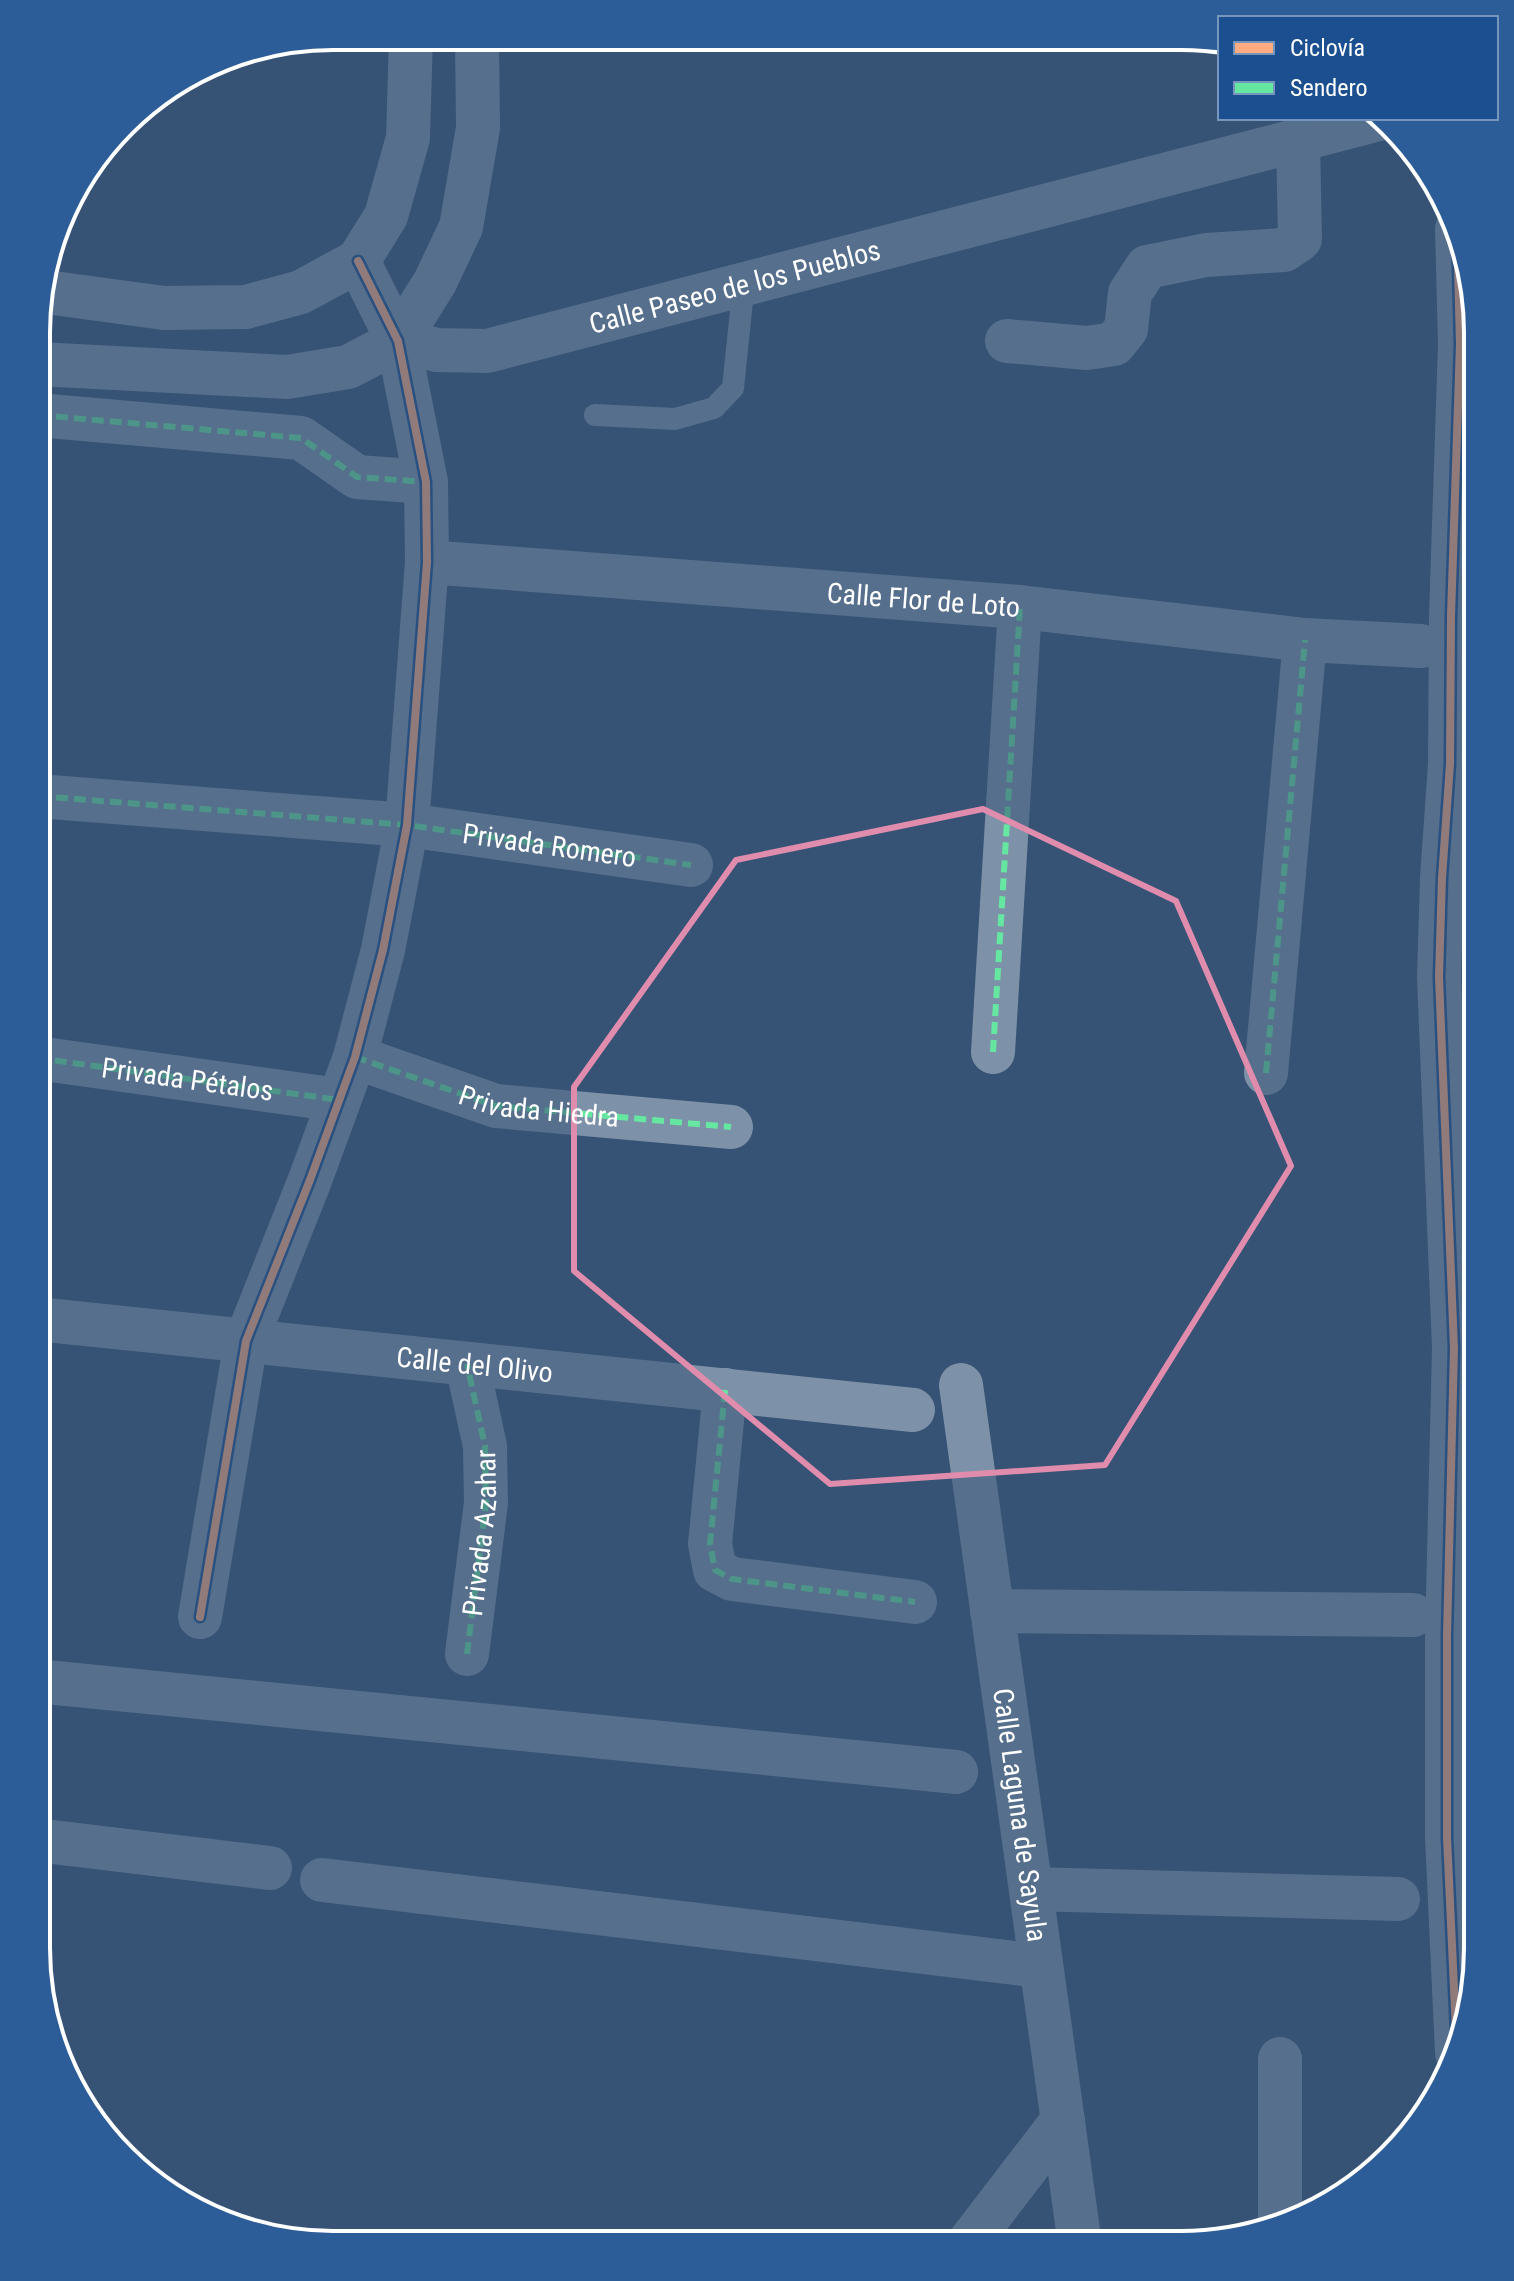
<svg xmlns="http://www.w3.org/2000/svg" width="1514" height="2281" font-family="'Roboto Condensed',sans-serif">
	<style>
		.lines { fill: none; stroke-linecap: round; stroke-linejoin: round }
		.lane { stroke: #7d92a8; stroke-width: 22 }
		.street { stroke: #7d92a8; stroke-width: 44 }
		.quiet { stroke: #66e7a1; stroke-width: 6; stroke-dasharray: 12 6; stroke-linecap: butt }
		.cycleway-casing { stroke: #1b4f8f; stroke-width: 13 }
		.cycleway { stroke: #ffac80; stroke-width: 8 }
		.marked { fill: none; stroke: #e08cad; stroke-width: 6; stroke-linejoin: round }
		.labels { text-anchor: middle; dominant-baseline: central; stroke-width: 6; stroke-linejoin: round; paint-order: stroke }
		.street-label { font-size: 28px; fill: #fff; stroke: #1b4f8f }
		.rim { fill: none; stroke: #fff; stroke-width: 4 }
	</style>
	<rect width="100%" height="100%" fill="#365274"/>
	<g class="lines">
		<polyline class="lane" points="595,415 675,419 714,408 733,388 744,282"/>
		<g class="street">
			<polyline points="39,291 164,308 246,307 301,292 358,261 386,216 408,138 411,36"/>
			<path id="s1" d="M398,341l39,9 50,1 896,-233"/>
			<polyline points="398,341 435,282 461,227 478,128 477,36"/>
			<polyline points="1007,341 1087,348 1114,344 1126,329 1130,293 1147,267 1206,255 1284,250 1300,239 1298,141"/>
			<polyline points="38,364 287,377 348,367 398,341"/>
			<polyline points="38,415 301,438 357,477 426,482"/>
			<path id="s2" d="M427,562l593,45 285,33 116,6"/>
			<polyline points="38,796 407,825 691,865"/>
			<polyline points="993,1052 1020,607"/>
			<path id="s3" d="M355,1057l141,49 235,21"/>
			<polyline points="37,1058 339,1100"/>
			<polyline points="1266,1073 1305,640"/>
			<path id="s4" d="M37,1319l876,91"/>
			<path id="s5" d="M961,1385l119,860"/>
			<polyline points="725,1390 710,1544 715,1570 732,1579 915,1602"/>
			<polyline points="992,1611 1413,1615"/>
			<polyline points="200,1617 246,1341 310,1180 355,1057 383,950 407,825 427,562 426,482 398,341 358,261"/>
			<path id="s6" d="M467,1654l19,-151 -1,-57 -18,-82"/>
			<polyline points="36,1681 956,1772"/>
			<polyline points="36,1840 270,1868"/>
			<polyline points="322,1880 1040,1966"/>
			<polyline points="1031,1889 1398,1899"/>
			<polyline points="1457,2053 1447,1837 1447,1636 1454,1348 1439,977 1442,878 1450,764 1451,616 1460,344 1457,229"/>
			<polyline points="1280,2225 1280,2059"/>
			<polyline points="968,2244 1063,2120"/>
		</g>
		<g class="quiet">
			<polyline points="38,415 301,438 357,477 426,482"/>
			<path id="s7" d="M38,796l369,29 284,40"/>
			<polyline points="993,1052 1020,607"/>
			<polyline points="355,1057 496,1106 731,1127"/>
			<path id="s8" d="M37,1058l302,42"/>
			<polyline points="1266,1073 1305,640"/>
			<polyline points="725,1390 710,1544 715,1570 732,1579 915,1602"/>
			<polyline points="467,1654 486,1503 485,1446 467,1364"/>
		</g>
		<defs>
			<g id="cycleway">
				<polyline points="200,1617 246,1341 310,1180 355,1057 383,950 407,825 427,562 426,482 398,341 358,261"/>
				<polyline points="1457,2053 1447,1837 1447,1636 1454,1348 1439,977 1442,878 1450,764 1451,616 1460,344 1457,229"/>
			</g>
		</defs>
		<use href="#cycleway" class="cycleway-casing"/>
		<use href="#cycleway" class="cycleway"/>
	</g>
	<path d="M0 0H1514V2281H0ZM983,809l193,92 115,265 -186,299 -275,19 -256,-213v-184l162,-227z" fill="#365274" fill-opacity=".55" fill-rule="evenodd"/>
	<path class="marked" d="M983,809l193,92 115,265 -186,299 -275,19 -256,-213v-184l162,-227z"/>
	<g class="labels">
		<g class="street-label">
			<text stroke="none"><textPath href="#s1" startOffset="346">Calle Paseo de los Pueblos</textPath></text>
			<text stroke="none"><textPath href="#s2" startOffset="498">Calle Flor de Loto</textPath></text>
			<text stroke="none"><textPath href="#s7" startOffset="514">Privada Romero</textPath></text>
			<text stroke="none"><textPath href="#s8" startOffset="152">Privada Pétalos</textPath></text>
			<text stroke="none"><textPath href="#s3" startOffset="192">Privada Hiedra</textPath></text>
			<text stroke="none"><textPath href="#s4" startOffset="440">Calle del Olivo</textPath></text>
			<text stroke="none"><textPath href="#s6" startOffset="122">Privada Azahar</textPath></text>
			<text stroke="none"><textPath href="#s5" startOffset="434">Calle Laguna de Sayula</textPath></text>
		</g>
	</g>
	<path d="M0 0H1514V2281H0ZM333 50H1181A283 283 0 0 1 1464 333V1948A283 283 0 0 1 1181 2231H333A283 283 0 0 1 50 1948V333A283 283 0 0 1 333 50Z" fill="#2d5d98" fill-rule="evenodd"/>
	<path class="rim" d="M333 50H1181A283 283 0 0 1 1464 333V1948A283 283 0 0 1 1181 2231H333A283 283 0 0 1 50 1948V333A283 283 0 0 1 333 50Z"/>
	<rect x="1218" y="16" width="280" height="104" fill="#1b4f8f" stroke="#7695bc" stroke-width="2"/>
	<rect x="1234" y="42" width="40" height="12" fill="#ffac80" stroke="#7695bc" stroke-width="2"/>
	<text x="1290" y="56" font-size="24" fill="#ffffff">Ciclovía</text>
	<rect x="1234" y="82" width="40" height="12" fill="#66e7a1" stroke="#7695bc" stroke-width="2"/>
	<text x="1290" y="96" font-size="24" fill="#ffffff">Sendero</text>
</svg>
